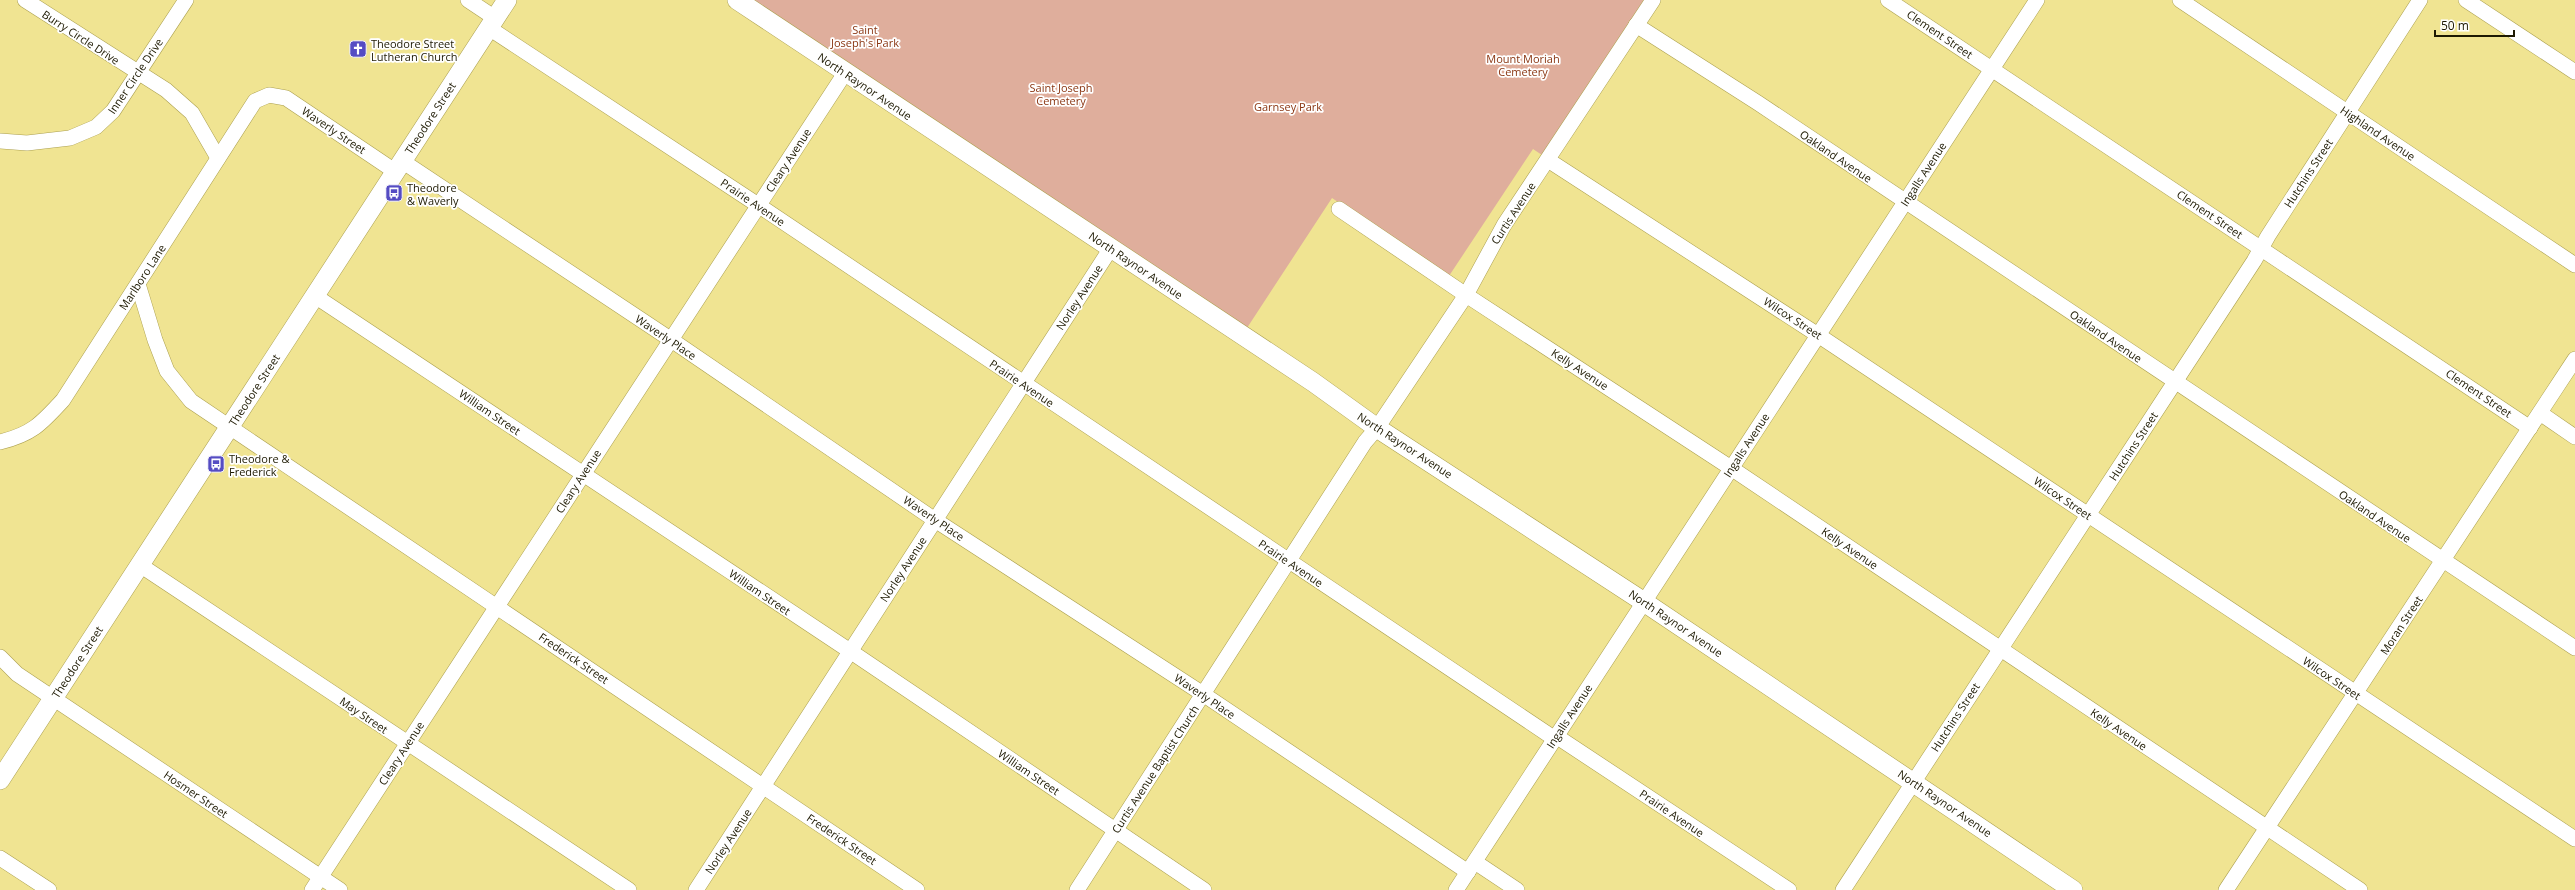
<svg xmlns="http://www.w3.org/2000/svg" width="2575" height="890" font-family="'Open Sans',sans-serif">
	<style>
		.green { fill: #dfae9c }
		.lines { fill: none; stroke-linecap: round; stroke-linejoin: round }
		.minor-casing { stroke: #aca04f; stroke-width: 16 }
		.major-casing { stroke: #aca04f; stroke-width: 20 }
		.minor { stroke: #fff; stroke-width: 15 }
		.major { stroke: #fff; stroke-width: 19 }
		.labels { text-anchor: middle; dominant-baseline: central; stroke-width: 3.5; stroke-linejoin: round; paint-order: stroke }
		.park-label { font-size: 11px; fill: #8a3612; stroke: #fff }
		.street-label { font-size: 11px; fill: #1d1902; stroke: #fff }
		.poi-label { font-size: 11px; fill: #1d1902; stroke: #fff; text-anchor: start }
	</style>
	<rect width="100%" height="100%" fill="#f0e492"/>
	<polygon class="green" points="750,0 1644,0 1542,155 1533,149 1449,276 1332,198 1245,331"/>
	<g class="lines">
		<defs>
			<g id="minor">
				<polyline points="25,0 166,90 192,113 218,158"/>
				<polyline points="468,0 495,18"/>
				<polyline points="1888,0 2530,428"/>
				<polyline points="2180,0 2575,265"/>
				<polyline points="2466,0 2575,72"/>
				<polyline points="1636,25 1758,103 2575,648"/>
				<polyline points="489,28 758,205 1555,739"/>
				<polyline points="0,141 27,143 70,138 96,127 113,111 186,0"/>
				<polyline points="1548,160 1818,335 2575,839"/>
				<polyline points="402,161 670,339 935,520 1203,694 1468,872"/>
				<polyline points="1339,209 1466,295 1731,468 2360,890"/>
				<polyline points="138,284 155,340 167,371 191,401 917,890"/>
				<polyline points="315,296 850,651 1204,890"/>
				<polyline points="2540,413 2575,437"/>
				<path d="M0,442c32,-8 41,-18 63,-42l192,-299 14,-6 17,3 110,74"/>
				<polyline points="140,565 629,890"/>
				<polyline points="0,657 17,674 340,890"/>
				<polyline points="1556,736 1789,890"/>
				<polyline points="0,858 49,890"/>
				<polyline points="1475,862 1517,890"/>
				<polyline points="312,890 845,73"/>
				<polyline points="696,890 1111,248"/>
				<polyline points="1077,890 1365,442 1377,428 1466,295 1504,225 1653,0"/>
				<polyline points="1456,890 2037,0"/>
				<polyline points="1843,890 2254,261 2268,236 2420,0"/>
				<polyline points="2226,890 2575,359"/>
			</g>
			<g id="major">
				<polyline points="737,0 1313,382 1377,428 1644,602 2073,890"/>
				<polyline points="0,780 507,0"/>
			</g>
		</defs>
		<use href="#minor" class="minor-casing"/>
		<use href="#major" class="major-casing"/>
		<use href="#minor" class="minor"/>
		<use href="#major" class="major"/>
	</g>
	<defs>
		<symbol id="church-square" viewBox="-11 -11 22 22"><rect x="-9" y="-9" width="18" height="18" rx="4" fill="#554cc3" stroke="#fff"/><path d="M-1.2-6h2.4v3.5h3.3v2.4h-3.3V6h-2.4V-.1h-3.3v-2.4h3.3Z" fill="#fff"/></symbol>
		<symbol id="bus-square" viewBox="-11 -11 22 22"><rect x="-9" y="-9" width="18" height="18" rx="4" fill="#554cc3" stroke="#fff"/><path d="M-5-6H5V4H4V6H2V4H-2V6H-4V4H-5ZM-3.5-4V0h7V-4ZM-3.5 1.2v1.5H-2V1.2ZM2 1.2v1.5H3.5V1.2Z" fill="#fff"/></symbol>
	</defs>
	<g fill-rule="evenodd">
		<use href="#church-square" x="348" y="39" width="20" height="20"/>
		<use href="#bus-square" x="384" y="183" width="20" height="20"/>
		<use href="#bus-square" x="206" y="454" width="20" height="20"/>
	</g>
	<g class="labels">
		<g class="park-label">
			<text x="865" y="29">Saint<tspan x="865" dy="13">Joseph's Park</tspan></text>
			<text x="1523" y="58">Mount Moriah<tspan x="1523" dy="13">Cemetery</tspan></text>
			<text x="1061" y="87">Saint Joseph<tspan x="1061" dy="13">Cemetery</tspan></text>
			<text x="1288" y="106">Garnsey Park</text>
		</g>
		<g class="street-label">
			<text transform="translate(1940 34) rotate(34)">Clement Street</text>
			<text transform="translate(81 37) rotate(33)">Burry Circle Drive</text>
			<text transform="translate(135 76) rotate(-56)">Inner Circle Drive</text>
			<text transform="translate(865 86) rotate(34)">North Raynor Avenue</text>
			<text transform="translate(430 118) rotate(-57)">Theodore Street</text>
			<text transform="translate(334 130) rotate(34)">Waverly Street</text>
			<text transform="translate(2378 133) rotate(34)">Highland Avenue</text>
			<text transform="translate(1836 156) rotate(34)">Oakland Avenue</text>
			<text transform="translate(788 160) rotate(-57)">Cleary Avenue</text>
			<text transform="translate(2308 173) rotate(-57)">Hutchins Street</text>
			<text transform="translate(1923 174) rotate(-57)">Ingalls Avenue</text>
			<text transform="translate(753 202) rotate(34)">Prairie Avenue</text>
			<text transform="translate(1513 213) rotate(-57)">Curtis Avenue</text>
			<text transform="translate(2210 214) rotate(34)">Clement Street</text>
			<text transform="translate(1136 265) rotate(34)">North Raynor Avenue</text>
			<text transform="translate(142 277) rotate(-57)">Marlboro Lane</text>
			<text transform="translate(1079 297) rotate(-57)">Norley Avenue</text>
			<text transform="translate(1793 318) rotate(33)">Wilcox Street</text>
			<text transform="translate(2106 336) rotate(34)">Oakland Avenue</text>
			<text transform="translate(666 337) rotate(34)">Waverly Place</text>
			<text transform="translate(1580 369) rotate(33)">Kelly Avenue</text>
			<text transform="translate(1022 383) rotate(34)">Prairie Avenue</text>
			<text transform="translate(254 390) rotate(-57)">Theodore Street</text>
			<text transform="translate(2479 393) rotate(34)">Clement Street</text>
			<text transform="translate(490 412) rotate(34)">William Street</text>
			<text transform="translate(1405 445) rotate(33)">North Raynor Avenue</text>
			<text transform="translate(1746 445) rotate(-57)">Ingalls Avenue</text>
			<text transform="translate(2133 446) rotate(-57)">Hutchins Street</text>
			<text transform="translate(578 481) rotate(-57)">Cleary Avenue</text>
			<text transform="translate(2063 498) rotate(34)">Wilcox Street</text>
			<text transform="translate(2375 516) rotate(34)">Oakland Avenue</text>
			<text transform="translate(934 518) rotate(34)">Waverly Place</text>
			<text transform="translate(1850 548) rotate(34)">Kelly Avenue</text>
			<text transform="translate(1291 563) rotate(34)">Prairie Avenue</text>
			<text transform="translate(903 569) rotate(-57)">Norley Avenue</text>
			<text transform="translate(760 592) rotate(34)">William Street</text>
			<text transform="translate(1676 623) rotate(34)">North Raynor Avenue</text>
			<text transform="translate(2401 625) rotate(-57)">Moran Street</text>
			<text transform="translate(574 658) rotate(34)">Frederick Street</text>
			<text transform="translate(77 662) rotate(-57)">Theodore Street</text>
			<text transform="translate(2332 678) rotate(34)">Wilcox Street</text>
			<text transform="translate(1205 696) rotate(34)">Waverly Place</text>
			<text transform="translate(364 715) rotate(34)">May Street</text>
			<text transform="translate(1569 716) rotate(-57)">Ingalls Avenue</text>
			<text transform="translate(1955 717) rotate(-57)">Hutchins Street</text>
			<text transform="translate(2119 729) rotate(34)">Kelly Avenue</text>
			<text transform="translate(401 753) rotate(-57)">Cleary Avenue</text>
			<text transform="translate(1155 769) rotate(-57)">Curtis Avenue Baptist Church</text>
			<text transform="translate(1029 772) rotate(34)">William Street</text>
			<text transform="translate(196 794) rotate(34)">Hosmer Street</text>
			<text transform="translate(1945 803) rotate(34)">North Raynor Avenue</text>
			<text transform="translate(1672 813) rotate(34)">Prairie Avenue</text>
			<text transform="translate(842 839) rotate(34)">Frederick Street</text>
			<text transform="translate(728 841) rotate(-57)">Norley Avenue</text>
		</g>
		<g class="poi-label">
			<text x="371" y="43">Theodore Street<tspan x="371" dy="13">Lutheran Church</tspan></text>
			<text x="407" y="187">Theodore<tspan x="407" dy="13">&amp; Waverly</tspan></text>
			<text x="229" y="458">Theodore &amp;<tspan x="229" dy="13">Frederick</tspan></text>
		</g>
	</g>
	<path d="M2435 30v6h79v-6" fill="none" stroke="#1d1902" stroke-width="2"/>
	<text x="2441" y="30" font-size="12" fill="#1d1902" stroke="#ffffff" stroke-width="3" paint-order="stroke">50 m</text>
</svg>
